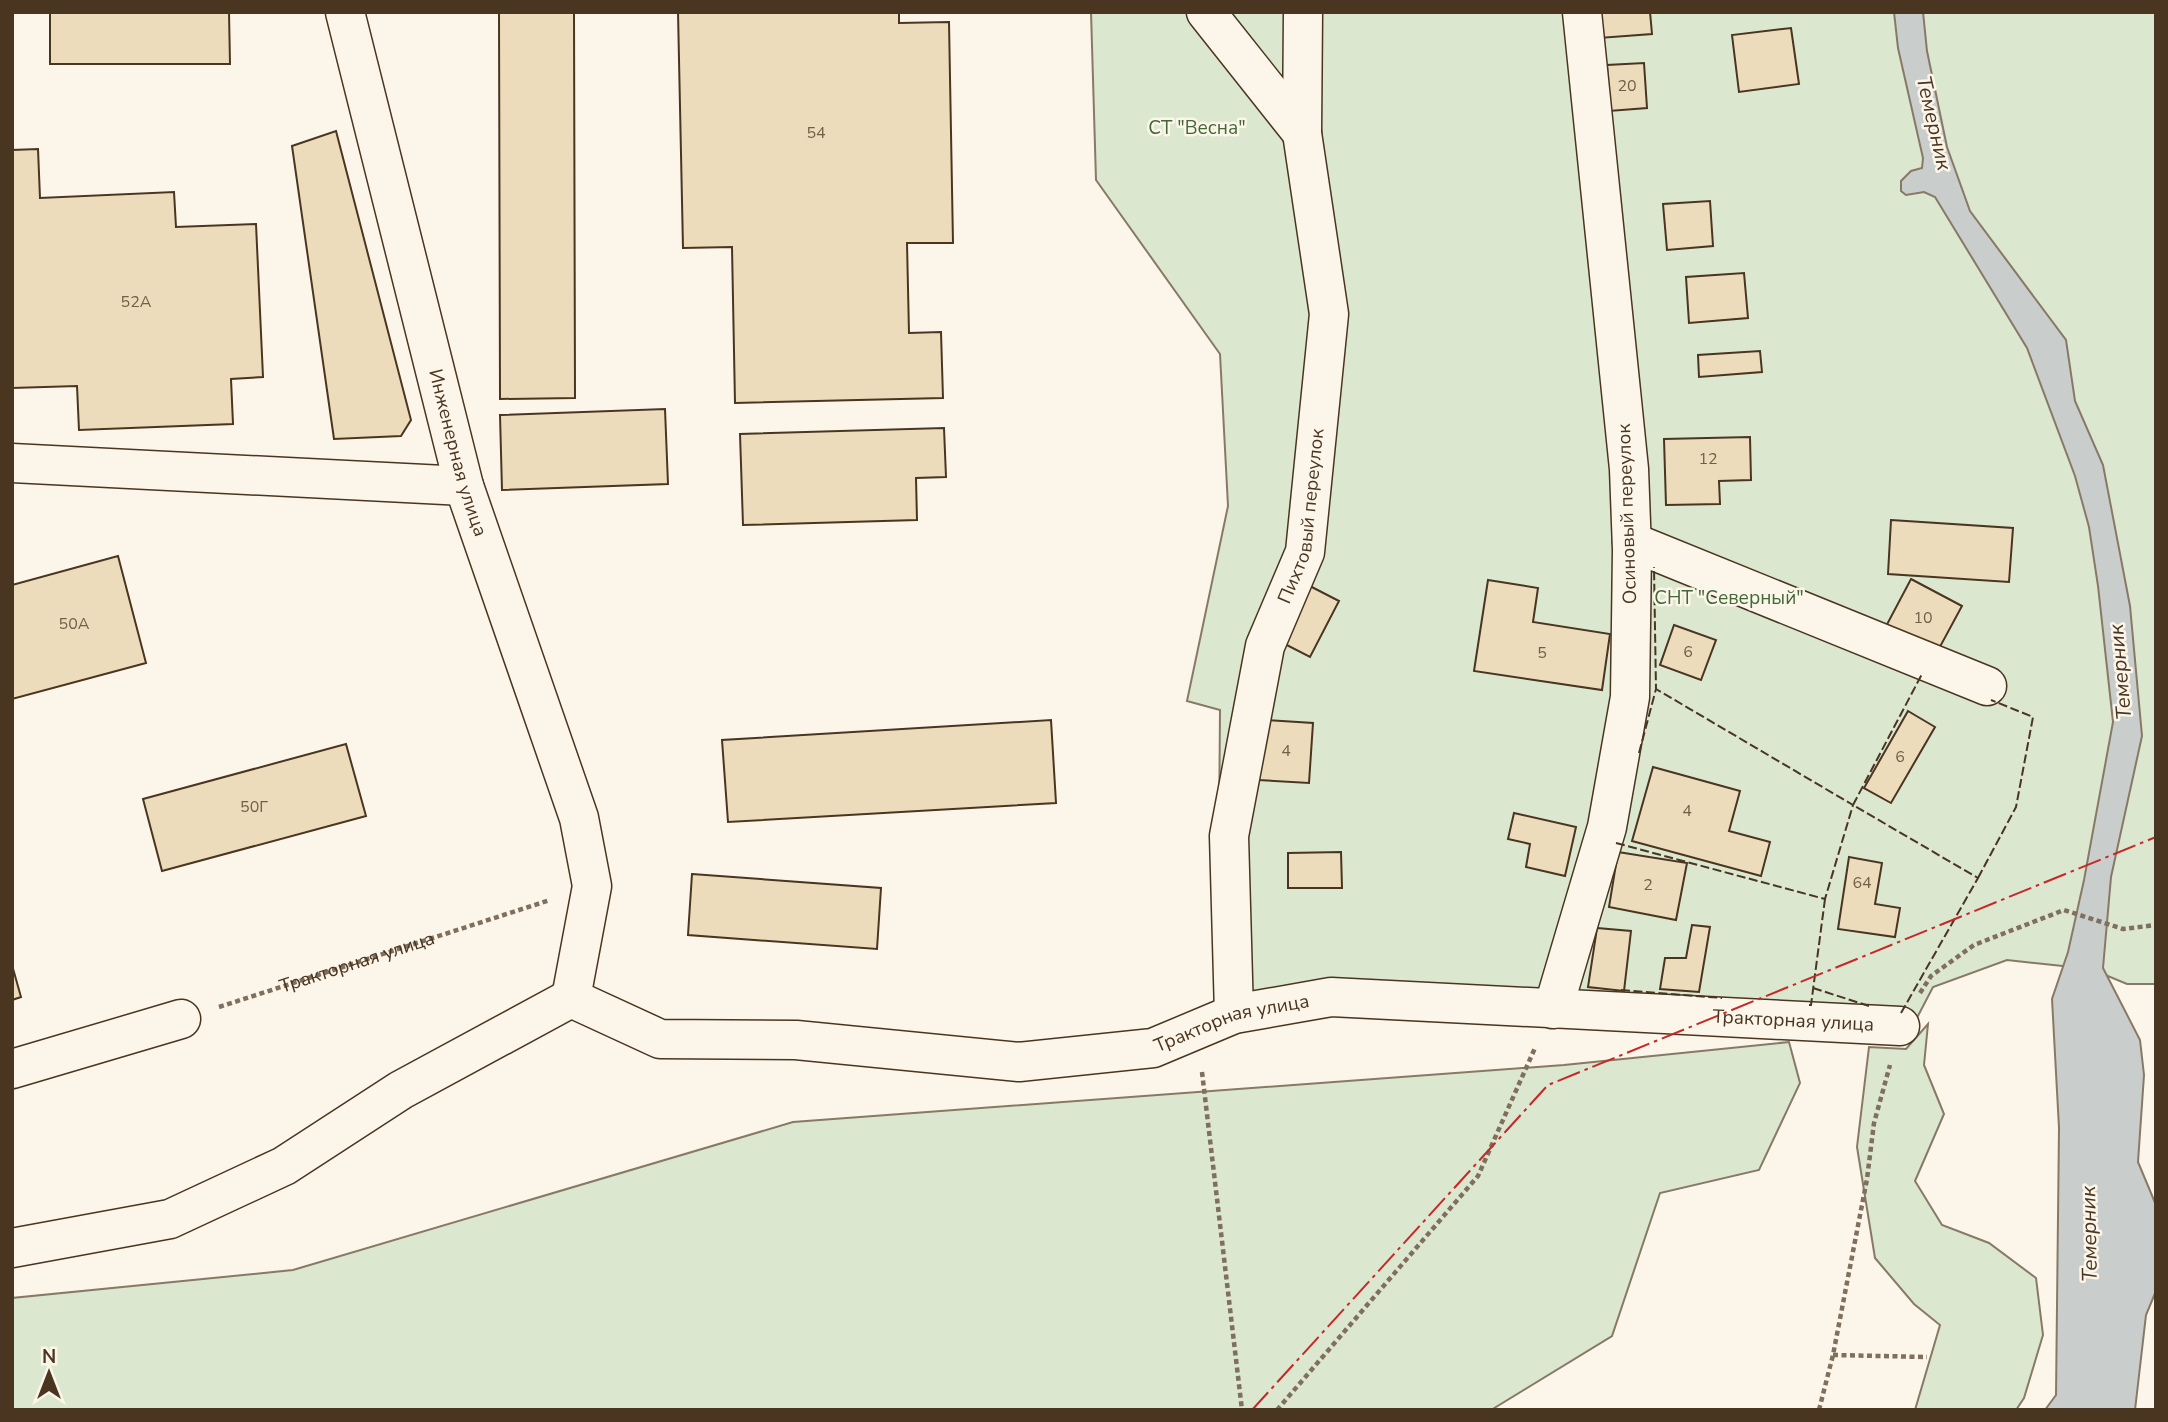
<svg xmlns="http://www.w3.org/2000/svg" width="2168" height="1422" font-family="'Nunito Sans',sans-serif">
	<style>
		.green { fill: #dce7d0; stroke: #887966; stroke-width: 2 }
		.water { fill: #c9cecd; stroke: #887966; stroke-width: 2 }
		.building { fill: #ecdcbc; stroke: #4a3520; stroke-width: 2 }
		.lines { fill: none; stroke-linecap: round; stroke-linejoin: round }
		.minor-casing { stroke: #4a3520; stroke-width: 41 }
		.path { stroke: #7f6f5c; stroke-width: 4.5; stroke-dasharray: 5 3.5; stroke-linecap: butt }
		.minor { stroke: #fbf6e9; stroke-width: 38 }
		.fence { stroke: #4a3520; stroke-width: 2; stroke-dasharray: 9 3.5; stroke-linecap: butt }
		.power { stroke: #c62828; stroke-width: 2; stroke-dasharray: 24 5 3.5 5; stroke-linecap: butt }
		.labels { text-anchor: middle; dominant-baseline: central; stroke-width: 5; stroke-linejoin: round; paint-order: stroke }
		.number-label { font-size: 16px; fill: #725f47 }
		.park-label { font-size: 19px; fill: #436837; stroke: #fbf6e9 }
		.street-label { font-size: 19px; fill: #4a3520; stroke: #fbf6e9 }
		.water-label { font-size: 21px; font-style: italic; fill: #4a3520; stroke: #fbf6e9 }
	</style>
	<rect width="100%" height="100%" fill="#fbf6e9"/>
	<g class="green">
		<polygon points="1091,12 2156,12 2156,984 2127,984 2091,969 2007,960 1933,987 1907,1037 1238,993 1219,834 1220,710 1187,701 1228,506 1220,354 1096,180"/>
		<polygon points="1928,1024 1924,1065 1944,1114 1915,1181 1942,1225 1989,1243 2036,1278 2043,1335 2024,1398 2016,1410 1915,1410 1940,1325 1914,1304 1875,1258 1857,1147 1869,1047 1906,1049"/>
		<polygon points="1789,1042 1800,1083 1759,1170 1660,1193 1612,1336 1491,1410 12,1410 12,1298 293,1270 793,1122 1564,1065"/>
	</g>
	<polygon class="water" points="1894,12 1923,12 1927,51 1947,147 1970,211 2066,340 2075,401 2103,465 2130,606 2142,736 2111,877 2103,968 2140,1040 2144,1075 2138,1162 2156,1205 2156,1291 2146,1315 2135,1410 2045,1410 2056,1395 2059,1128 2052,999 2068,952 2084,880 2113,722 2098,586 2089,527 2075,476 2027,348 1935,197 1924,192 1906,195 1901,191 1901,181 1911,171 1922,168 1923,158 1898,48"/>
	<g class="building">
		<polygon points="50,12 229,12 230,64 50,64"/>
		<polygon points="499,12 574,12 575,398 500,399"/>
		<polygon points="678,12 899,12 899,23 949,22 953,243 907,243 909,333 941,332 943,398 735,403 732,247 683,248"/>
		<polygon points="1597,12 1650,12 1652,34 1599,38"/>
		<polygon points="1791,28 1799,84 1739,92 1732,35"/>
		<polygon points="1644,63 1647,108 1609,111 1607,65"/>
		<polygon points="336,131 411,420 401,436 334,439 292,146"/>
		<polygon points="38,149 40,198 174,192 176,227 256,224 263,377 231,379 233,424 79,430 77,386 12,388 12,150"/>
		<polygon points="1710,201 1713,246 1667,250 1663,204"/>
		<polygon points="1744,273 1748,318 1689,323 1686,277"/>
		<polygon points="1760,351 1762,372 1699,377 1698,355"/>
		<polygon points="665,409 668,484 502,490 500,415"/>
		<polygon points="944,428 946,477 916,478 917,520 743,525 740,434"/>
		<polygon points="1750,437 1751,480 1719,481 1720,504 1666,505 1664,439"/>
		<polygon points="1891,520 2013,528 2009,582 1888,574"/>
		<polygon points="118,556 146,663 12,699 12,585"/>
		<polygon points="1911,579 1962,606 1935,656 1884,630"/>
		<polygon points="1488,580 1538,588 1533,622 1610,634 1602,690 1474,671"/>
		<polygon points="1304,583 1339,601 1310,657 1275,639"/>
		<polygon points="1674,625 1716,640 1701,680 1660,665"/>
		<polygon points="1908,711 1935,727 1891,803 1864,788"/>
		<polygon points="1051,720 1056,803 728,822 722,740"/>
		<polygon points="1264,720 1313,723 1309,783 1259,780"/>
		<polygon points="346,744 366,816 162,871 143,799"/>
		<polygon points="1653,767 1740,791 1729,831 1770,842 1761,876 1632,841"/>
		<polygon points="1514,813 1576,827 1565,876 1526,867 1530,844 1508,839"/>
		<polygon points="1341,852 1342,888 1288,888 1288,853"/>
		<polygon points="1618,852 1687,863 1676,920 1609,907"/>
		<polygon points="1849,857 1882,863 1875,904 1900,908 1895,937 1838,929"/>
		<polygon points="692,874 881,888 877,949 688,935"/>
		<polygon points="1692,925 1710,927 1699,992 1660,989 1665,958 1686,958"/>
		<polygon points="1597,928 1631,931 1624,991 1588,987"/>
		<polygon points="12,965 21,997 12,1000"/>
	</g>
	<g class="lines">
		<defs>
			<g id="minor">
				<path id="s2" d="M345,12l119,474 115,332 13,68 -21,112"/>
				<polyline points="1206,12 1302,133"/>
				<polyline points="12,463 464,486"/>
				<polyline points="1632,542 1987,686"/>
				<path id="s3" d="M571,998l89,41 136,1 223,22 134,-14 81,-34 97,-17 569,29"/>
				<polyline points="1553,1009 1607,827 1630,697 1632,550 1629,469 1582,12"/>
				<path id="s4" d="M1234,1014l-5,-178 36,-190 40,-94 24,-238 -27,-181 1,-121"/>
				<polyline points="12,1069 181,1019"/>
				<polyline points="12,1248 170,1219 284,1166 401,1090 571,998"/>
			</g>
		</defs>
		<use href="#minor" class="minor-casing"/>
		<g class="path">
			<polyline points="1920,993 1931,976 1974,945 2064,910 2123,929 2156,925"/>
			<path id="s1" d="M219,1007l331,-107"/>
			<polyline points="1202,1072 1242,1410"/>
			<polyline points="1833,1355 1927,1357"/>
			<polyline points="1277,1410 1478,1176 1535,1048"/>
			<polyline points="1819,1410 1833,1355 1867,1179 1874,1123 1890,1065"/>
		</g>
		<use href="#minor" class="minor"/>
		<g class="fence">
			<polyline points="1639,753 1656,689 1654,567"/>
			<polyline points="1616,843 1825,899 1853,805 1656,689"/>
			<polyline points="1978,878 2016,807 2033,717 1991,700"/>
			<polyline points="1813,988 1869,1006"/>
			<polyline points="1621,990 1722,998"/>
			<polyline points="1809,1005 1811,1005 1825,899"/>
			<polyline points="1901,1013 1978,878 1853,805 1922,674"/>
		</g>
		<polyline class="power" points="1252,1410 1548,1085 2156,837"/>
	</g>
	<g class="labels">
		<g class="number-label">
			<text x="1627" y="86">20</text>
			<text x="816" y="133">54</text>
			<text x="136" y="302">52А</text>
			<text x="1708" y="459">12</text>
			<text x="1923" y="618">10</text>
			<text x="74" y="624">50А</text>
			<text x="1688" y="652">6</text>
			<text x="1542" y="653">5</text>
			<text x="1286" y="751">4</text>
			<text x="1900" y="757">6</text>
			<text x="254" y="807">50Г</text>
			<text x="1687" y="811">4</text>
			<text x="1862" y="883">64</text>
			<text x="1648" y="885">2</text>
		</g>
		<g class="park-label">
			<text x="1197" y="128">СТ "Весна"</text>
			<text x="1729" y="598">СНТ "Северный"</text>
		</g>
		<g class="street-label">
			<text stroke="none"><textPath href="#s2" startOffset="455">Инженерная улица</textPath></text>
			<text transform="translate(1627 514) rotate(-92)">Осиновый переулок</text>
			<text stroke="none"><textPath href="#s4" startOffset="508">Пихтовый переулок</textPath></text>
			<text stroke="none"><textPath href="#s1" startOffset="145">Тракторная улица</textPath></text>
			<text stroke="none"><textPath href="#s3" startOffset="1242">Тракторная улица</textPath></text>
			<text stroke="none"><textPath href="#s3" startOffset="676">Тракторная улица</textPath></text>
		</g>
		<g class="water-label">
			<text transform="translate(1934 123) rotate(77)">Темерник</text>
			<text transform="translate(2120 672) rotate(-95)">Темерник</text>
			<text transform="translate(2089 1234) rotate(-91)">Темерник</text>
		</g>
	</g>
	<rect width="2168" height="1422" fill="none" stroke="#4a3520" stroke-width="28"/>
	<g transform="translate(49 1373)" stroke="#fbf6e9" stroke-width="5" paint-order="stroke">
	<path d="M0-5L12 26L0 18L-12 26Z" fill="#4a3520"/>
	<text y="-10" font-size="19" font-weight="bold" text-anchor="middle" fill="#4a3520">N</text>
	</g>
</svg>
